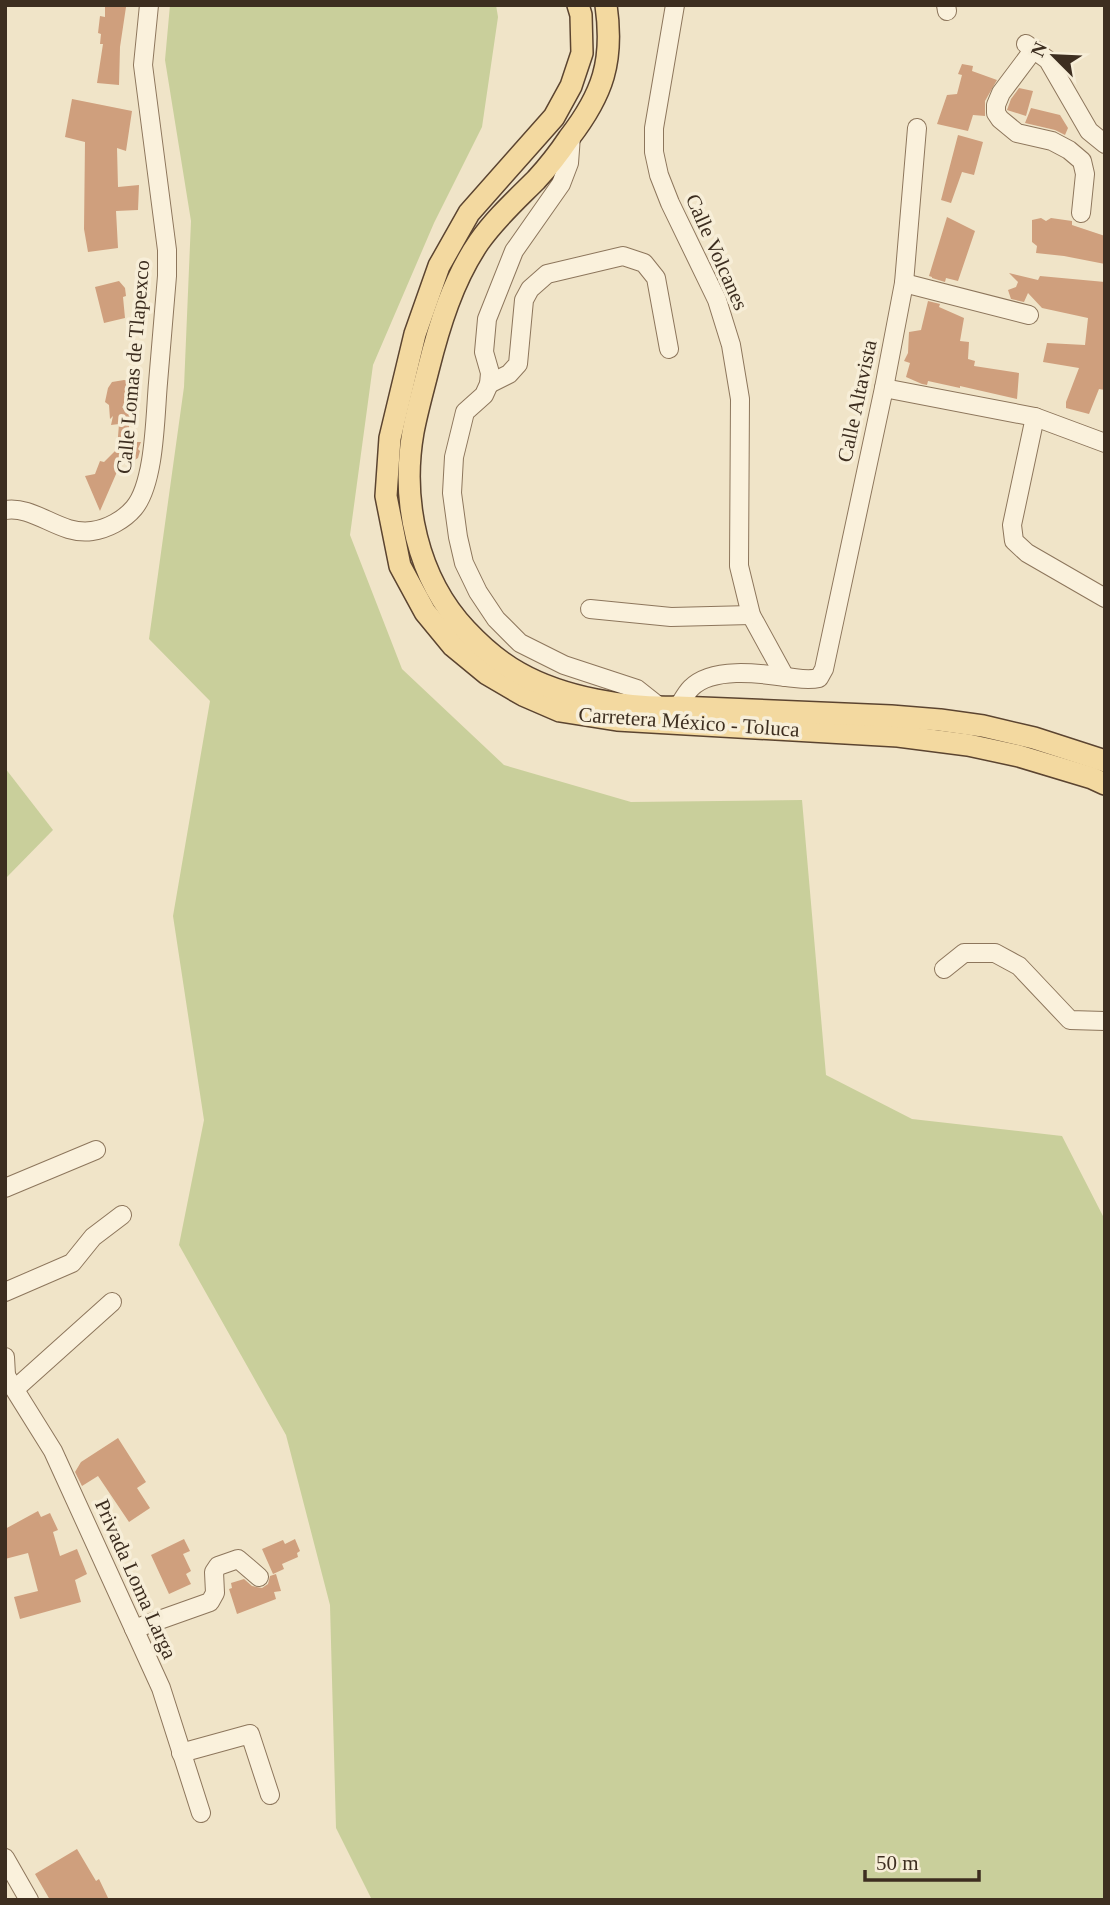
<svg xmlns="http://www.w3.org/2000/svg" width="1110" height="1905" font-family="Georgia,serif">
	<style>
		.green { fill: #c9cf9b }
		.building { fill: #cf9f7d }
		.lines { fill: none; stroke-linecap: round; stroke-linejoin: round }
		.minor-casing { stroke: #8d765c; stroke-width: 20 }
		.major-casing { stroke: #5b4430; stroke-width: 24 }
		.minor { stroke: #faf1dc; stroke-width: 18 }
		.major { stroke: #f3d9a0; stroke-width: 21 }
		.labels { text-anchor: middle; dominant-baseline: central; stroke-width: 7; stroke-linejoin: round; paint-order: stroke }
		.street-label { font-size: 21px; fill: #3d2e20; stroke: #f7eed8 }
	</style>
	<rect width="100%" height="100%" fill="#f0e4c8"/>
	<g class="green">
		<polygon points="170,5 496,5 498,17 482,127 434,223 373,365 350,535 402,669 504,765 631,802 802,800 826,1075 912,1119 1062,1136 1105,1220 1105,1900 372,1900 336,1828 330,1605 286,1435 179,1245 204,1120 173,916 210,701 149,639 184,387 191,221 165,60"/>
		<polygon points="5,768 53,830 5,879"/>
	</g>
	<g class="building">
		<polygon points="105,5 126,7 120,47 119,85 97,83 103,44 100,44 101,34 98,33 100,16 105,17"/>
		<polygon points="962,64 973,66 972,71 997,80 985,101 985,116 973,115 968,131 937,124 947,95 957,94 962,75 958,74"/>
		<polygon points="1019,88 1033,91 1026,116 1007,110 1011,99"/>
		<polygon points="72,99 132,111 126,151 117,148 118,187 139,185 138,210 116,211 118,248 88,252 84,229 85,142 65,137"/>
		<polygon points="1031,108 1060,115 1068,128 1065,135 1055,130 1025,123"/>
		<polygon points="958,135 983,142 974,175 962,172 951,203 941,200"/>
		<polygon points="947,217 975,231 958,281 946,278 945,282 932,278 932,277 929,276"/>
		<polygon points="1041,218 1046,221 1051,218 1072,221 1072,225 1105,236 1105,264 1064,256 1036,253 1037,246 1032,242 1032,220"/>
		<polygon points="1009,273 1038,280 1040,276 1105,282 1105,390 1099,389 1089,414 1066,408 1066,402 1079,368 1043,362 1047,343 1085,345 1088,318 1042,308 1028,293 1024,302 1011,299 1008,290 1016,287 1018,282"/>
		<polygon points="119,281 125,288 126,296 123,297 125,318 104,323 95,287"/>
		<polygon points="928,301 940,304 939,307 964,318 960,341 969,342 968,359 975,361 974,366 1019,373 1017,399 960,386 960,388 928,381 927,385 922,384 906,377 910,363 904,361 908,353 909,332 921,330"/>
		<polygon points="124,380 129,381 130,387 128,401 122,407 124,409 128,409 129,415 133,422 129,420 129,436 132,433 134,435 131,442 141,442 138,449 140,451 138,458 131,462 123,458 100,511 85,476 95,474 100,461 104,462 117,449 119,424 111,425 113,416 110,419 109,405 105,402 108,388 112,382"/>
		<polygon points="118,1438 146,1482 137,1488 150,1508 129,1522 98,1476 82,1486 75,1472 81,1462"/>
		<polygon points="38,1511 41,1517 50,1513 58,1530 53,1532 60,1556 77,1549 87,1574 75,1580 81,1602 20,1619 14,1597 38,1591 28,1553 5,1559 5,1529"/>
		<polygon points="184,1539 190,1551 183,1554 191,1571 186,1574 191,1584 169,1594 151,1555"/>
		<polygon points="295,1539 300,1551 297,1553 298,1557 282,1564 284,1569 273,1574 262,1549 283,1540 285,1544"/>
		<polygon points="276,1574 281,1591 274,1592 276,1599 237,1614 229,1589 232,1588 231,1583 244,1579 252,1586 262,1588 268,1584 270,1576"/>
		<polygon points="77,1849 96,1881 99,1879 109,1900 50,1900 35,1874"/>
	</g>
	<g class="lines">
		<defs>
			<g id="minor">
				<polyline points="675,5 654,128 654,152 659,175 670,203 717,300 731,345 740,399 739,566 751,615 785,677"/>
				<polyline points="946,5 947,11"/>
				<polyline points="1026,44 1048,60 1089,131 1105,144"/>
				<polyline points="1034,49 1001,93 996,105 996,113 1000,119 1017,133 1052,141 1069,150 1082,161 1085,174 1081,213"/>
				<polyline points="571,136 569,163 561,184 514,251 487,319 484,352 490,373 489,384 484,395 465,412 454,457 452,493 458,537 464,563 478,592 496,619 520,643 564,665 637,689 661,708"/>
				<polyline points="904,283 1029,315"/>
				<polyline points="489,384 509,374 518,364 524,300 530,289 547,274 623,256 644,263 656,278 669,349"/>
				<polyline points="884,388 1035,417 1105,443"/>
				<polyline points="1035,417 1012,525 1014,541 1027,553 1105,598"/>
				<path d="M5,510c30,-5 55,26 87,21 15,-2 32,-11 42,-23 21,-25 21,-92 24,-125 3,-36 6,-72 9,-107v-26l-24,-185 6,-60"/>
				<polyline points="590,609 671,617 751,615"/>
				<path d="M678,707c4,-6 8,-14 13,-19 21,-21 67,-15 95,-11 12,1 21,4 33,1l5,-9 60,-281 20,-105 13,-155"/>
				<polyline points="944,969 964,953 995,953 1019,966 1070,1020 1105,1021"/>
				<polyline points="5,1188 96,1150"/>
				<polyline points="5,1292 72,1263 93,1237 122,1215"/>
				<polyline points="5,1357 6,1375"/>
				<polyline points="5,1374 53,1451 161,1688 201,1813"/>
				<polyline points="15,1389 112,1302"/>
				<polyline points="134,1629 210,1602 215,1593 214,1572 218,1566 238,1559 259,1577"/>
				<polyline points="181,1753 250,1734 270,1795"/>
				<polyline points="5,1858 29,1900"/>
			</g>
			<g id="major">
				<polyline points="578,5 581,15 582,53 571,86 554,117 469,213 439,266 415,334 390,438 386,496 400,566 425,612 453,646 487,674 523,695 560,711 617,720 898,736 968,745 1019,756 1092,778 1105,784"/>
				<path d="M606,5c8,56 -3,89 -37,133 -10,15 -21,29 -33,42 -20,20 -41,39 -57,62 -26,38 -40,84 -51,128 -5,20 -11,41 -15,62 -12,69 4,146 53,198 15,16 33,32 53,43 44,25 109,36 159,34l213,9 49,4 43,6 51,12 71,23"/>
			</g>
		</defs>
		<use href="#minor" class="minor-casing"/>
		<use href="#major" class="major-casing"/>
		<use href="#minor" class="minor"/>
		<use href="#major" class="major"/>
	</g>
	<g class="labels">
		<g class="street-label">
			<text transform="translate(717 252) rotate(66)">Calle Volcanes</text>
			<text transform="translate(133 367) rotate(-85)">Calle Lomas de Tlapexco</text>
			<text transform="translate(857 401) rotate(-78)">Calle Altavista</text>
			<text transform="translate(689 722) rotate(4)">Carretera México - Toluca</text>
			<text transform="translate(136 1579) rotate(66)">Privada Loma Larga</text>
		</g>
	</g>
	<rect width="1110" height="1905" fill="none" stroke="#3d2e20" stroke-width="14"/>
	<g transform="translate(1054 56) rotate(294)" stroke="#f7eed8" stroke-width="5" paint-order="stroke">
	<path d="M0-5L12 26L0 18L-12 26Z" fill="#3d2e20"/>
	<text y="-10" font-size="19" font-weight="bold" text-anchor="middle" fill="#3d2e20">N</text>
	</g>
	<path d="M865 1870v10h114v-10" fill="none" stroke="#3d2e20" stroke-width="3.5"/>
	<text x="876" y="1870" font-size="21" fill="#3d2e20" stroke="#f7eed8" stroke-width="5" paint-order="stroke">50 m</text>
</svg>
